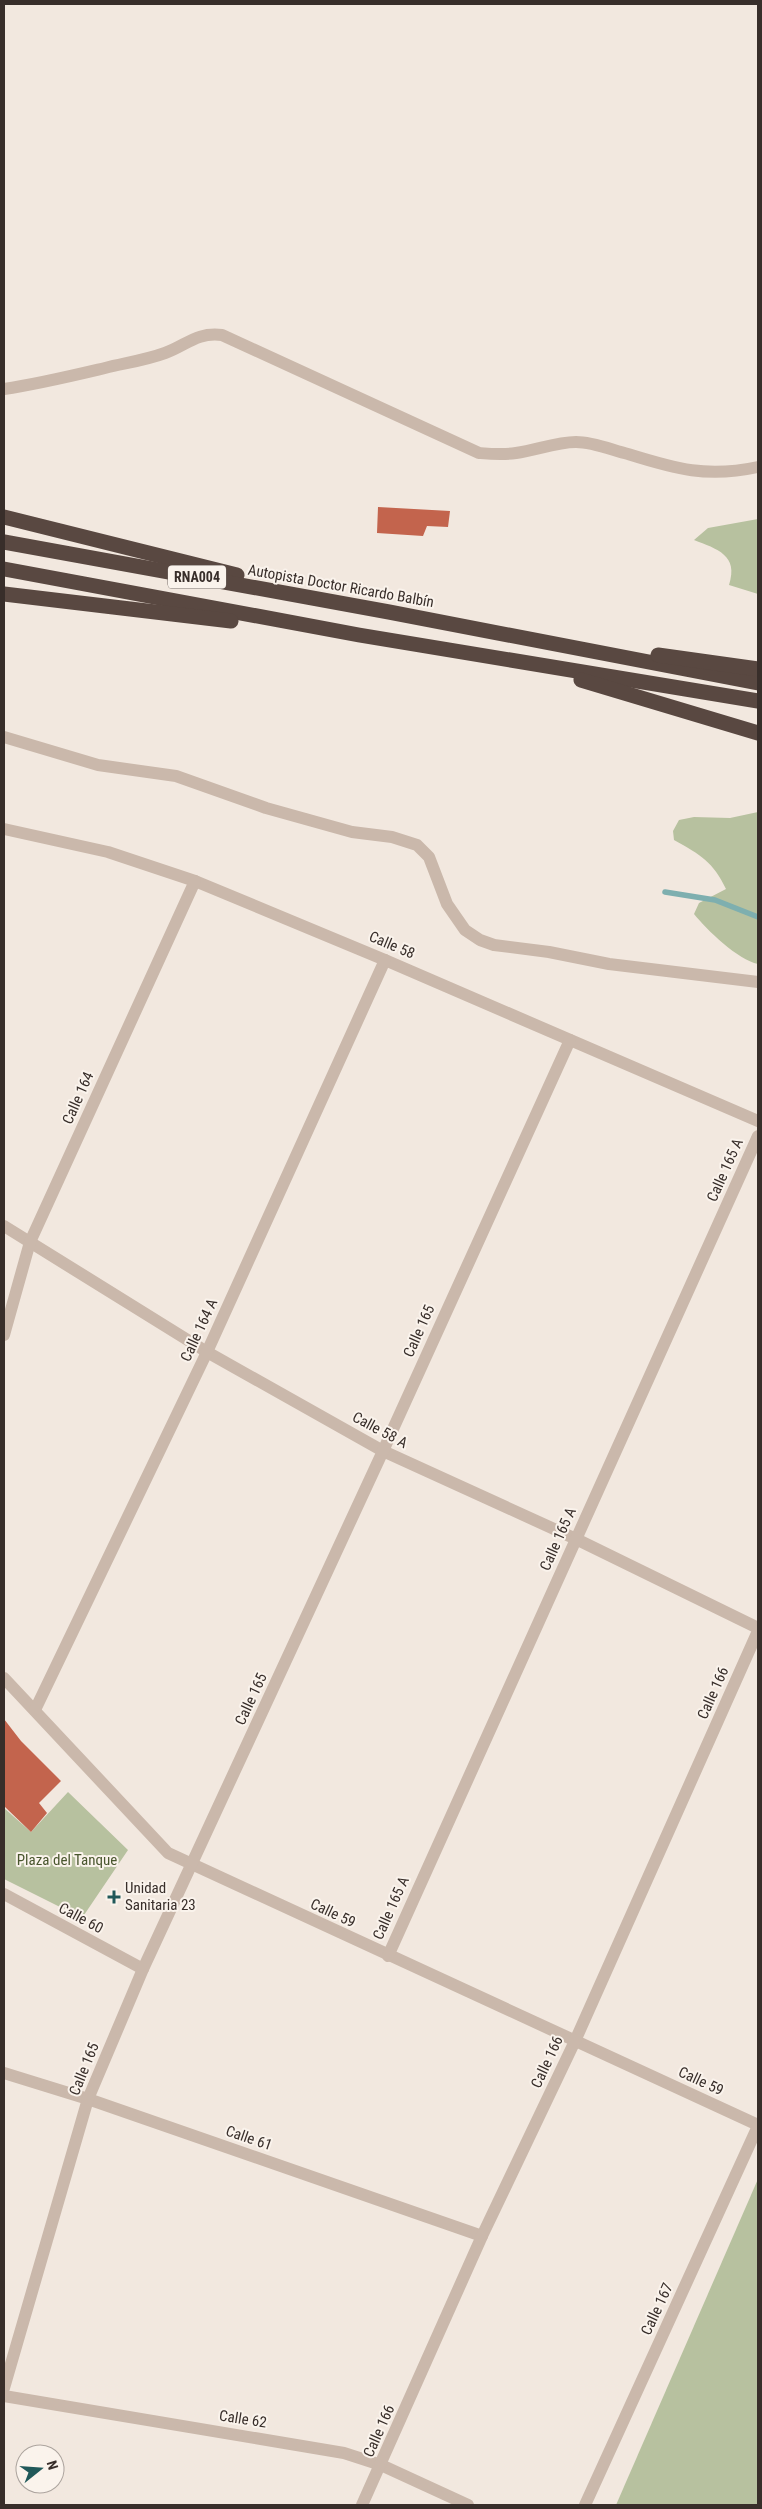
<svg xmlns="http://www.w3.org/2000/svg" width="762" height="2509" font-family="'Roboto Condensed',sans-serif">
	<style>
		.green { fill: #b7c19f }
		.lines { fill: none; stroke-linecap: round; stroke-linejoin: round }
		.stream { stroke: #7eafaf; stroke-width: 5.5 }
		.building { fill: #c3644d }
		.minor { stroke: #cab8ab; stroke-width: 12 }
		.highway { stroke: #594841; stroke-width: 15 }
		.poi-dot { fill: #205859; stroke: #faf3ec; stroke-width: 2 }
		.labels { text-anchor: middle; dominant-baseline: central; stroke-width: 4; stroke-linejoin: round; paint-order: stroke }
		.shield { fill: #faf3ec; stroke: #726964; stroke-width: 1 }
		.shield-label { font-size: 14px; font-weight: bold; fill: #382e2a }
		.street-label { font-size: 15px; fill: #382e2a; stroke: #faf3ec }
		.park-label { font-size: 15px; fill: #49562e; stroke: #faf3ec }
		.poi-label { font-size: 15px; fill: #382e2a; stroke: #faf3ec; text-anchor: start }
	</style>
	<rect width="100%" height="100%" fill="#f2e8df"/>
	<g class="green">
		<path d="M758,519v75l-29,-9c10,-30 -12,-36 -35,-45l14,-12z"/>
		<path d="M758,812v152c-20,-4 -51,-34 -64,-50l5,-11 27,-14c-13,-27 -25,-34 -52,-49l-1,-9 6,-11 15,-3 36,1z"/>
		<polygon points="68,1792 128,1850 82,1918 4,1879 4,1808 31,1832"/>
		<polygon points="758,2179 758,2505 616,2505"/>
	</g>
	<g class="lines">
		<polyline class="stream" points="665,892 715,900 758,917"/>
	</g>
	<g class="building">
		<polygon points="378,507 450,511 448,527 427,526 423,536 377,533"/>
		<polygon points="4,1719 21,1741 61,1781 39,1803 47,1813 31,1832 4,1806"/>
	</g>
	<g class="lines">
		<g class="minor">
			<path d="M4,389c34,-5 67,-13 101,-21 20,-5 41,-8 60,-15 22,-8 31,-21 57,-18l257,118c13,1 24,2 37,0 21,-3 40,-11 60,-11 17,0 36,8 52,12 48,15 79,24 130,13"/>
			<polyline points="4,737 98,765 176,776 266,808 352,832 392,837 417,845 429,857 447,904 465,930 480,940 494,945 549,952 609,964 758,982"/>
			<polyline points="4,829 108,852 195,881 385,960 758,1121"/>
			<polyline points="4,1226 207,1352 383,1451 576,1539 758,1628"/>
			<polyline points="4,1335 30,1242 195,881"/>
			<polyline points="4,1678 168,1853 758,2125"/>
			<polyline points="35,1710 207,1352 385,960"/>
			<polyline points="4,1894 143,1969"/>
			<polyline points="388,1956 758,1136"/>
			<polyline points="4,2073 88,2099 482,2236"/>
			<polyline points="4,2388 88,2099 143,1969 383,1451 570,1040"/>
			<polyline points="4,2396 344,2453 381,2465 468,2505"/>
			<polyline points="362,2505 482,2236 575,2041 758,1631"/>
			<polyline points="585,2505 758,2126"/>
		</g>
		<g class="highway">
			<polyline points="4,517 237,575"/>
			<polyline points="4,542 389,612 758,683"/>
			<polyline points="4,569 359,635 758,701"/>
			<polyline points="4,594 231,621"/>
			<polyline points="658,655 758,669"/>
			<polyline points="581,680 758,733"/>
		</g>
	</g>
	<path class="poi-dot" d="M111.5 1889.5h5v5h5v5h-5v5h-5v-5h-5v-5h5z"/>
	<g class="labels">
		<rect class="shield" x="168" y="565.5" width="58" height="23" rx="4"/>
		<g class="shield-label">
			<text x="197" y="577">RNA004</text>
		</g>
		<g class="street-label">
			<text transform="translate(341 586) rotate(10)">Autopista Doctor Ricardo Balbín</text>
			<text transform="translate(392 945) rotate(23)">Calle 58</text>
			<text transform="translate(78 1098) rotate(-66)">Calle 164</text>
			<text transform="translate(725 1170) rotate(-66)">Calle 165 A</text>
			<text transform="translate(199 1330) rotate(-65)">Calle 164 A</text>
			<text transform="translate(419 1331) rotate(-66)">Calle 165</text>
			<text transform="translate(380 1430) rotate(28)">Calle 58 A</text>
			<text transform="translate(558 1539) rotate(-66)">Calle 165 A</text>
			<text transform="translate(713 1693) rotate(-66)">Calle 166</text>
			<text transform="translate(251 1699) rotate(-65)">Calle 165</text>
			<text transform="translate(391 1908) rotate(-66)">Calle 165 A</text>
			<text transform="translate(333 1913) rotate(25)">Calle 59</text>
			<text transform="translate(81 1918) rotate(28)">Calle 60</text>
			<text transform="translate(547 2062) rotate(-65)">Calle 166</text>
			<text transform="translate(84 2069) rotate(-68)">Calle 165</text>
			<text transform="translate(701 2081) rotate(25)">Calle 59</text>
			<text transform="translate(249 2138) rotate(19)">Calle 61</text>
			<text transform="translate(657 2309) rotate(-65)">Calle 167</text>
			<text transform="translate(243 2419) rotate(9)">Calle 62</text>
			<text transform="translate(379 2431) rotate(-66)">Calle 166</text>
		</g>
		<g class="park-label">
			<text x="67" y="1860">Plaza del Tanque</text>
		</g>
		<g class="poi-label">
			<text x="125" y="1888">Unidad<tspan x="125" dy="17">Sanitaria 23</tspan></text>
		</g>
	</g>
	<rect width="762" height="2509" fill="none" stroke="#382e2a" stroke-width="10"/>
	<g transform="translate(40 2469) rotate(73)"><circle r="24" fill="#faf3ec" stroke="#aca49e"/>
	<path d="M0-4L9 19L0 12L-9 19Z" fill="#205859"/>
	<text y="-8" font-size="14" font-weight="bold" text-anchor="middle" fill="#382e2a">N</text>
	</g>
</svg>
